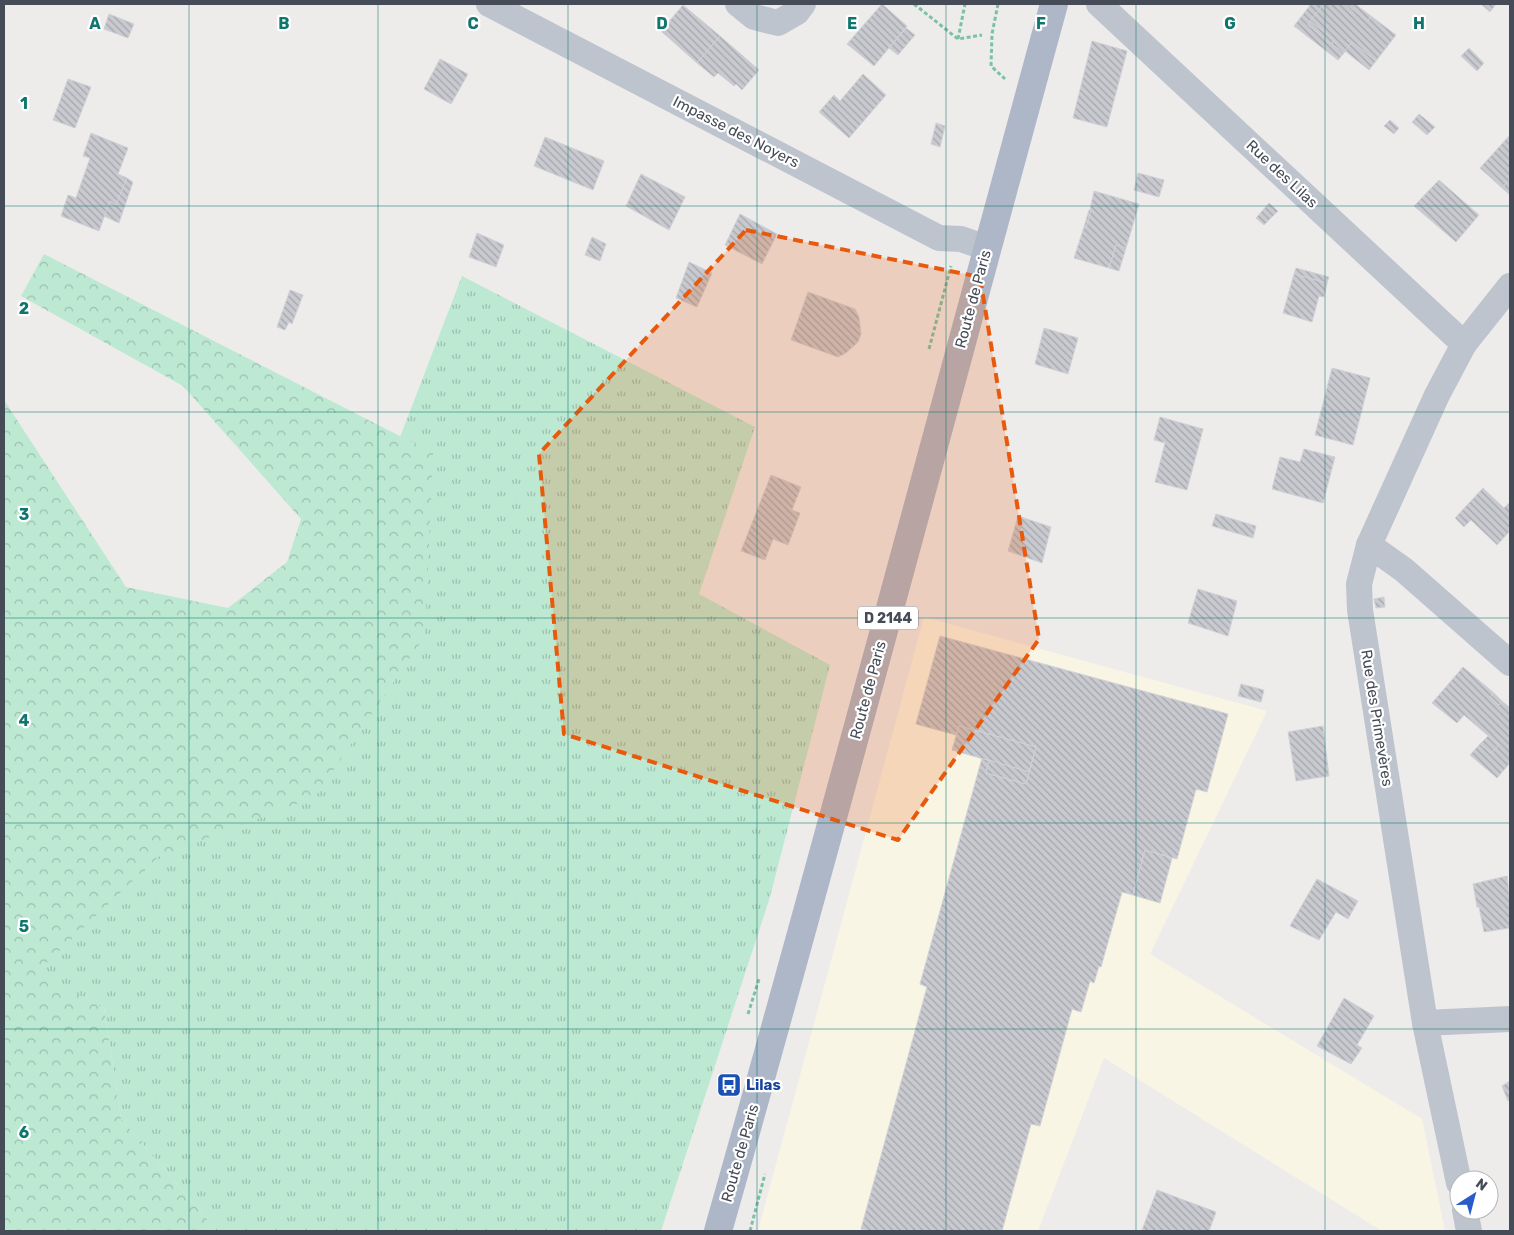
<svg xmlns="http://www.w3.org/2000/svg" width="1514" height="1235" font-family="Rubik,sans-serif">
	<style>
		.commercial { fill: #f9f5e4 }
		.grass { fill: url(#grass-tufts) }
		.forest { fill: url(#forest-crowns) }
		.building { fill: url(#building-back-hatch); stroke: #d0d1d7 }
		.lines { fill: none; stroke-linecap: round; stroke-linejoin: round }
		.path { stroke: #78c3a7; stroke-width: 3; stroke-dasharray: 4 2.5; stroke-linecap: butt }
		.minor { stroke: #bec4cd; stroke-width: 26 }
		.major { stroke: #adb7c8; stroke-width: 28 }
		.marked { fill: #e8590c; fill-opacity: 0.2; stroke: #e8590c; stroke-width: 4; stroke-dasharray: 10 6; stroke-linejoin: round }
		.grid { fill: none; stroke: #0f766e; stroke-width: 1; stroke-opacity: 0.55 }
		.labels { text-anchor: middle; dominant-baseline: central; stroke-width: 4.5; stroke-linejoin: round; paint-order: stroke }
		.shield { fill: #fff; stroke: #7e8289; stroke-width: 1 }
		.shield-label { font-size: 14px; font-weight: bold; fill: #464c57 }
		.street-label { font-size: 15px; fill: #464c57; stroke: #fff }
		.transit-label { font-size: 15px; font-weight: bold; fill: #164399; stroke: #fff; text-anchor: start }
		.grid-label { font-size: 16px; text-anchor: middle; font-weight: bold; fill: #0f766e; stroke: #fff; stroke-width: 4.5; stroke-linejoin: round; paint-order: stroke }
	</style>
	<defs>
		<pattern id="grass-tufts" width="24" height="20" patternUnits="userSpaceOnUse" patternTransform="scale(1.25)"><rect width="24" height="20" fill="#bde9d3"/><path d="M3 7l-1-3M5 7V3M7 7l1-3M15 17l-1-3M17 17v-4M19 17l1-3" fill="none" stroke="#9bbfae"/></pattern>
		<pattern id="forest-crowns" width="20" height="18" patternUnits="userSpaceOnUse" patternTransform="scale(1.25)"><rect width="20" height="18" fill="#bde9d3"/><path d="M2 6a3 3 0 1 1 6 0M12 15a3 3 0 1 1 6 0" fill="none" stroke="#9bbfae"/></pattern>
		<pattern id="building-back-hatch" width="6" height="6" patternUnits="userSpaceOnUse" patternTransform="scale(1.25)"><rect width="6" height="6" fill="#c9cad0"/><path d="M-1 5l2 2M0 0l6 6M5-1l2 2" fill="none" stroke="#a5a6ac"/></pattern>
	</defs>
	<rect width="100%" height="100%" fill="#eeeceb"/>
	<polygon class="commercial" points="924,617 1267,711 1150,954 1422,1119 1445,1231 1382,1231 1104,1058 1038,1231 758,1231"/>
	<polygon class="grass" points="462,276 755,427 699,594 830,665 770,897 661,1231 217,1231 121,1119 104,1008 35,975 157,731 400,437"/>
	<polygon class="forest" points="44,254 433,453 425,636 315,797 158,857 35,974 104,1008 121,1119 217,1231 4,1231 4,400 126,587 228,608 287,562 301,519 183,386 21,296"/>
	<g class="building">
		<polygon points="882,4 907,26 874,66 847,44"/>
		<polygon points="1311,4 1324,4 1308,25 1344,53 1338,60 1294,26"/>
		<polygon points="1324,4 1346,4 1368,21 1371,16 1396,35 1376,61 1352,42 1344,53 1332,44 1334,40 1310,21"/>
		<polygon points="1346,4 1355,4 1371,16 1368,21"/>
		<polygon points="1481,4 1496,4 1490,12"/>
		<polygon points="683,5 720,36 697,63 661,31"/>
		<polygon points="109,14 134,24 128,38 104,29"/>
		<polygon points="1310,21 1334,40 1332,44 1308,25"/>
		<polygon points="906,28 915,35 898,55 889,48"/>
		<polygon points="720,36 759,70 742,90 736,84 734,86 718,73 714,77 697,63"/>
		<polygon points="1092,41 1127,51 1107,127 1073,118"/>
		<polygon points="1352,42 1376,61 1369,70 1345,51"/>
		<polygon points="1469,48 1484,63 1477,71 1461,56"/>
		<polygon points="440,59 468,74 451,104 424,89"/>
		<polygon points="863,74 886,95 849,138 819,112 834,95 840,101"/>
		<polygon points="68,79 91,87 75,128 53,120"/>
		<polygon points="1419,114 1435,127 1427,135 1412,122"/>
		<polygon points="1390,120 1399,128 1394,134 1384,126"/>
		<polygon points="936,123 945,126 940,147 931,144"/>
		<polygon points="91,133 128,148 118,174 127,178 116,205 110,201 99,231 61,216 68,195 76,198 90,158 83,156"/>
		<polygon points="1510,135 1510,179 1502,188 1480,168"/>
		<polygon points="545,137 604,161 593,190 534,166"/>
		<polygon points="1138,173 1164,180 1159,197 1134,190"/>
		<polygon points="641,174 685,197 669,230 626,206"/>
		<polygon points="127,178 133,182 119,223 104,216 110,201 116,205"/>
		<polygon points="1510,179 1510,195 1502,188"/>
		<polygon points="1439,180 1479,215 1456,242 1414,206"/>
		<polygon points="1094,191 1139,204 1126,248 1116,245 1109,268 1074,258 1084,227 1086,228"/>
		<polygon points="1269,203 1278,211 1264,225 1256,218"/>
		<polygon points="1089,210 1091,210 1086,228 1084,227"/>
		<polygon points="740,214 777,234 762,264 725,245"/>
		<polygon points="477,233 504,245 496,267 469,257"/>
		<polygon points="592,237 606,244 600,261 585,255"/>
		<polygon points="1116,245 1126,248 1119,271 1109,268"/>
		<polygon points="689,262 712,273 697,307 676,298"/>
		<polygon points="1296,268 1329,277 1327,283 1294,274"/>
		<polygon points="1294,274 1327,283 1324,297 1319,296 1312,322 1283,313"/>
		<polygon points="290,290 303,295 292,324 289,322 285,330 277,327"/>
		<polygon points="808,292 855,309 859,317 861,334 858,342 846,353 838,357 791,340"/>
		<polygon points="1044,328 1078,338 1068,374 1035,364"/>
		<polygon points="1332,368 1370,378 1353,445 1315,435"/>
		<polygon points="1160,417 1203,429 1187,490 1155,482 1165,443 1154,440"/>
		<polygon points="1304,449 1335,457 1323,503 1272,489 1280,457 1300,462"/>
		<polygon points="771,475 801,487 792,510 800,513 788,545 773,539 765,560 741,551"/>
		<polygon points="1483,488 1504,508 1510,502 1510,531 1497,545 1471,520 1464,527 1455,518"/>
		<polygon points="1216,514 1256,526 1253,538 1212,526"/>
		<polygon points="1018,516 1051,527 1042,563 1008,551"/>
		<polygon points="1198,589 1237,601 1228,636 1188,623"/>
		<polygon points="1384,597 1385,607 1376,608 1374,599"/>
		<polygon points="940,636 1228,714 1207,792 1196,789 1177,859 1145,850 1133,895 1122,892 1101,967 1099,966 1094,983 1090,981 1081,1012 1072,1009 1040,1126 1031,1124 1002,1231 868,1231 861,1229 927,987 920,984 982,758 989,760 986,773 1026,784 1036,747 959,726 956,735 916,724"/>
		<polygon points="1463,667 1494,693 1490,697 1499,705 1502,701 1510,708 1510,763 1497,778 1470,755 1480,744 1491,753 1499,745 1464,715 1457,723 1432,703"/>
		<polygon points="1241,684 1264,690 1261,702 1238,696"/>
		<polygon points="1494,693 1502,701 1499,705 1490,697"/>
		<polygon points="959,726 1036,747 1029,772 952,750"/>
		<polygon points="1323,726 1329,776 1296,781 1288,732"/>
		<polygon points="1488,736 1499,745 1491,753 1480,744"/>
		<polygon points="989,760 1029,772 1026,784 986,773"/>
		<polygon points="1145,850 1172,858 1160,903 1133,895"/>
		<polygon points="1507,876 1510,901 1510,928 1484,932 1479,907 1477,907 1473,884"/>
		<polygon points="1317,879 1358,901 1348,919 1336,912 1319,940 1290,926"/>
		<polygon points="1344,998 1374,1016 1357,1045 1362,1048 1351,1064 1317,1046"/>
		<polygon points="1510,1081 1510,1100 1508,1101 1502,1086"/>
		<polygon points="1157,1190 1216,1212 1209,1231 1145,1231 1142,1230"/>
	</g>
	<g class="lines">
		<g class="path">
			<polyline points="914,4 958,39 982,35"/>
			<polyline points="998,4 992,34 991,66 1005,79"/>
			<polyline points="958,39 965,4"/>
			<polyline points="929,349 951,266"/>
			<polyline points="748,1014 759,979"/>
			<polyline points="750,1231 765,1174"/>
		</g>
		<g class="minor">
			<polyline points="489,4 939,238 961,239 987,248"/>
			<polyline points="738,4 754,17 778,23 797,12 803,4"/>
			<polyline points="1099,4 1464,344"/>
			<polyline points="1369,545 1404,570 1510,663"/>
			<polyline points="1425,1023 1510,1019"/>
			<polyline points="1459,1183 1425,1023 1360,610 1359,584 1369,545 1437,395 1464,344 1510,286"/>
			<polyline points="1465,1210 1469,1231"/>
		</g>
		<path class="major" d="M718,1231c116,-408 224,-818 336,-1227"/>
	</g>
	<path class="marked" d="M746,230l234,47 59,362 -141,201 -334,-106 -25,-280z"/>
	<path class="grid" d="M189,4v1227M378,4v1227M568,4v1227M757,4v1227M946,4v1227M1136,4v1227M1325,4v1227M4,206h1506M4,412h1506M4,618h1506M4,823h1506M4,1029h1506"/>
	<defs>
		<symbol id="bus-square" viewBox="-11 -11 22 22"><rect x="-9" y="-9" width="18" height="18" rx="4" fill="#1a4fb4" stroke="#fff"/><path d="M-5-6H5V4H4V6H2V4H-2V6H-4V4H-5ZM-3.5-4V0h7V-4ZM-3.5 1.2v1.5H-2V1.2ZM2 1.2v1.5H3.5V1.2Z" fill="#fff"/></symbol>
	</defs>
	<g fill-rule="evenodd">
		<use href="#bus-square" x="715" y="1071" width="28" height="28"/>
	</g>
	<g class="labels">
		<rect class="shield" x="858" y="606.5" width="60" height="23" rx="4"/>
		<g class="shield-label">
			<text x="888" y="618">D 2144</text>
		</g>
		<g class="street-label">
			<text transform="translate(736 132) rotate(27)">Impasse des Noyers</text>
			<text transform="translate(1282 174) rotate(43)">Rue des Lilas</text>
			<text transform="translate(973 299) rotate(-75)">Route de Paris</text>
			<text transform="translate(868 690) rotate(-75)">Route de Paris</text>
			<text transform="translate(1377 718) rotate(81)">Rue des Primevères</text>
			<text transform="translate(740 1153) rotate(-74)">Route de Paris</text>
		</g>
		<g class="transit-label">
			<text x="746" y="1085">Lilas</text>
		</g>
	</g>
	<g class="grid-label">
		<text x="95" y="29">A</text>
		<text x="284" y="29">B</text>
		<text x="473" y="29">C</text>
		<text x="662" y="29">D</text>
		<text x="852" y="29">E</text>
		<text x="1041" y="29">F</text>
		<text x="1230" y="29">G</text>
		<text x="1419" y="29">H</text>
		<text x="24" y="109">1</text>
		<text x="24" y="314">2</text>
		<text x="24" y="520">3</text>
		<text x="24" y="726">4</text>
		<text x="24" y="932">5</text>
		<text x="24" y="1138">6</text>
	</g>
	<rect width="1514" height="1235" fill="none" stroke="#464c57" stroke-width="10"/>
	<g transform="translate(1474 1195) rotate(36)"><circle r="24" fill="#ffffff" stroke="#b5b7bc"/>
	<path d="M0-4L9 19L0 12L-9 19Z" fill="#2a5cc9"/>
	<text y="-8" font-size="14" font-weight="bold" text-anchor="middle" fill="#464c57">N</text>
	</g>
</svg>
